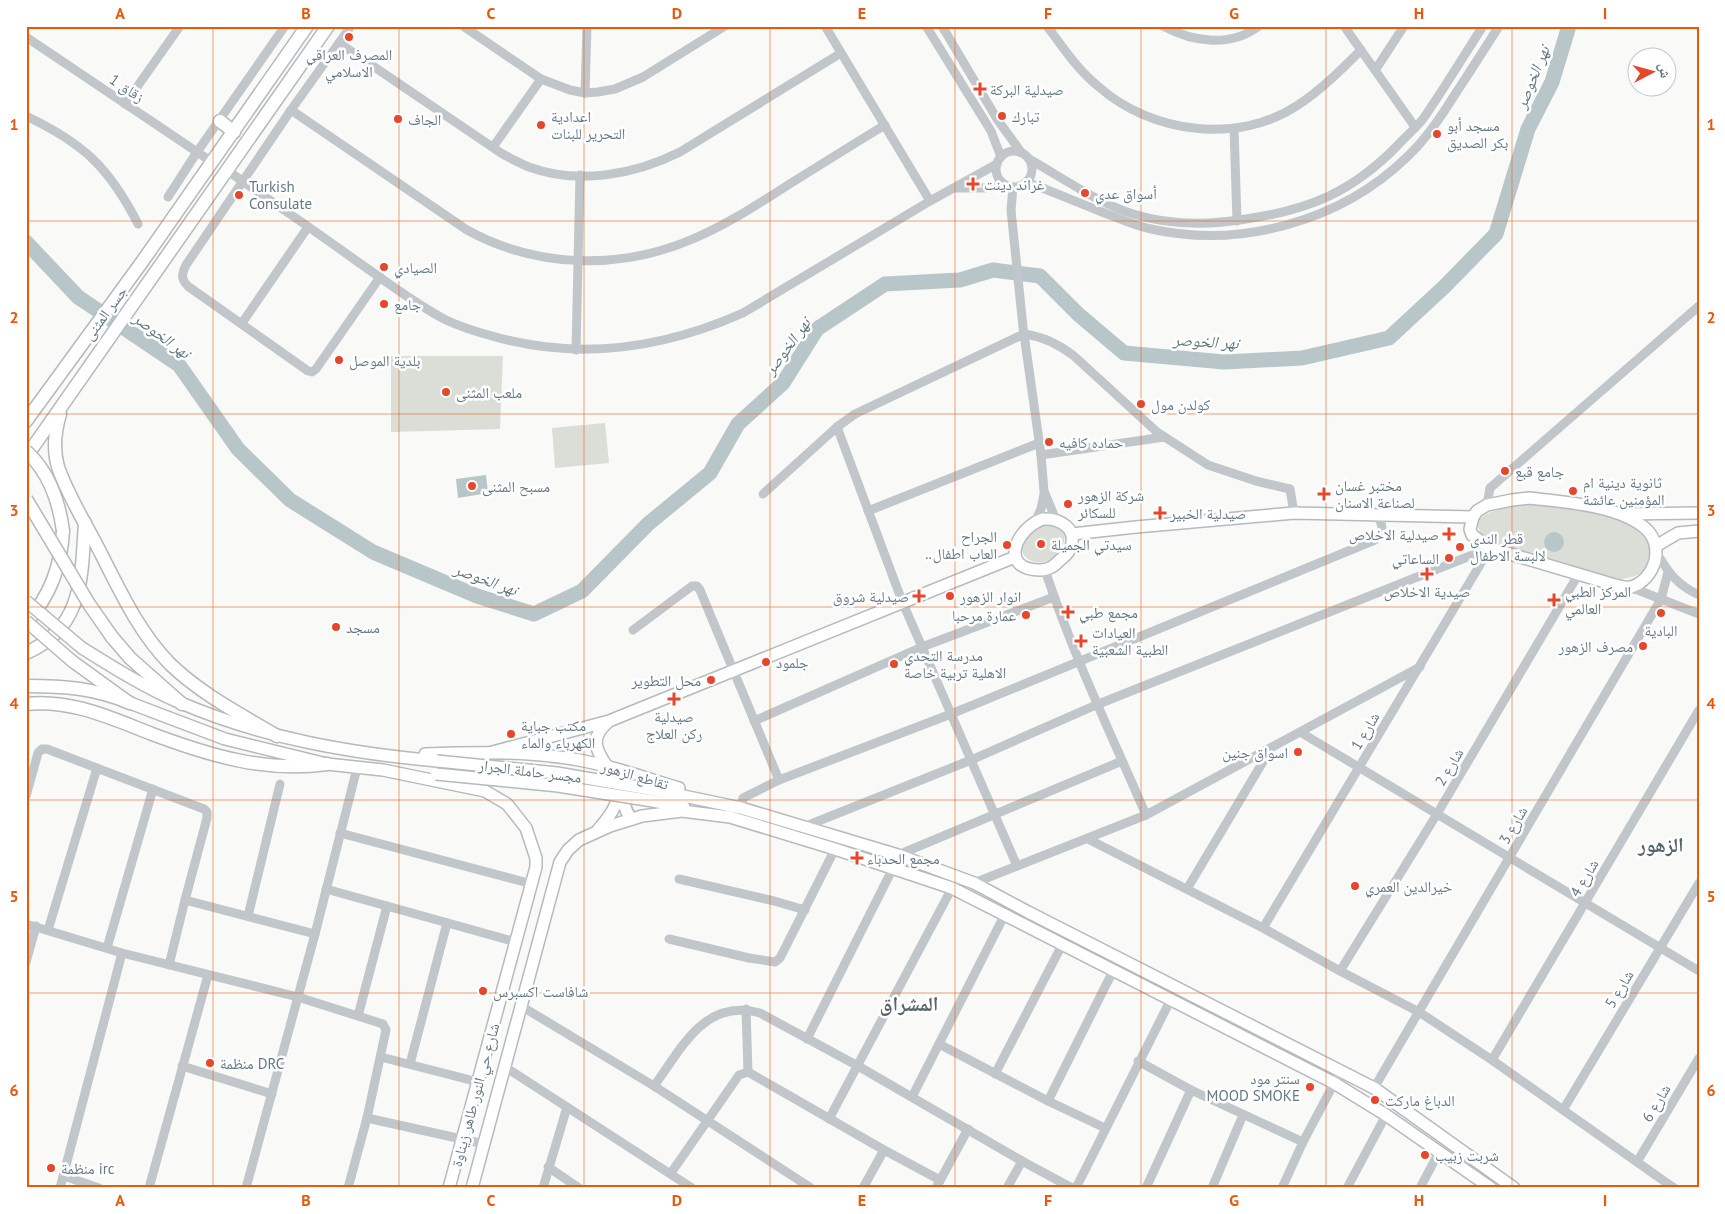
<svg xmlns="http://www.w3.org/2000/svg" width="1725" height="1214" font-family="'PT Sans','Noto Naskh Arabic',sans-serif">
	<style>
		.green { fill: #daded6 }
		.water { fill: #b8c6c9 }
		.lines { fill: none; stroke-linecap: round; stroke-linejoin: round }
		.river { stroke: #b8c6c9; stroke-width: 15 }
		.major-casing { stroke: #b4babe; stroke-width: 14 }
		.highway-casing { stroke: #b3b9bc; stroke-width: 15 }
		.minor { stroke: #c0c6c9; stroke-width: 9 }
		.major { stroke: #fff; stroke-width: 11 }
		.highway { stroke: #fff; stroke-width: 12 }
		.major-bridge-casing { stroke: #b4babe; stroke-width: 14; stroke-linecap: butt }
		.highway-bridge-casing { stroke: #b3b9bc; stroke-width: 15; stroke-linecap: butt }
		.major-bridge { stroke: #fff; stroke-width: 11 }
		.highway-bridge { stroke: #fff; stroke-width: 12 }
		.grid { fill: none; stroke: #e8590c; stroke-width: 1; stroke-opacity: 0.55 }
		.poi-dot { fill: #e6472a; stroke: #fff; stroke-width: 2 }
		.labels { text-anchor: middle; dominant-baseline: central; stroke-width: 5; stroke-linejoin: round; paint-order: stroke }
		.poi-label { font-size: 15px; fill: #647883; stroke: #fff; text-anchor: start }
		.street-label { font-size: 15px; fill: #647883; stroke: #fff }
		.water-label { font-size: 16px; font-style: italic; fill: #5f767c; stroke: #fff }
		.district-label { font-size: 20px; font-weight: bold; fill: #56656d; stroke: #fff }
		.neatline { fill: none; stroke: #e8590c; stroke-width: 2 }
		.grid-label { font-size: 16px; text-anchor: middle; font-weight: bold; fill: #e8590c }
	</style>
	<rect width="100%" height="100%" fill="#f9f9f7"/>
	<g class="green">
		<polygon points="391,356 503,356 500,429 391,432"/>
		<polygon points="605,423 609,463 555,468 552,428"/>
		<path d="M1526,504c22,1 90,11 108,22 10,6 15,13 16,24 3,26 -22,31 -43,29l-116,-36c-37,-29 13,-35 35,-39z"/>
		<path d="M1050,522l9,3 6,7c0,49 -65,31 -35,2 7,-6 11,-10 20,-12z"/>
	</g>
	<g class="water">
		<polygon points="486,475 488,493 458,498 456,479"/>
		<circle cx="1554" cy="542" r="10"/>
	</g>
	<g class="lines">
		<polyline class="river" points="26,242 78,297 179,365 238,449 290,500 373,552 477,596 534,614 582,591 648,524 710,473 738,424 783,383 817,329 885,284 960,280 993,270 1040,276 1078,314 1124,353 1224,362 1302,358 1389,338 1444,287 1496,234 1528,129 1552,82 1569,26"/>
		<defs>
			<g id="major">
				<path d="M1529,498c35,4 89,7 116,30 20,17 11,51 -14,59 -5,1 -11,-1 -16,-2l-125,-37 -18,-13 -2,-6 3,-12 4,-6 10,-6 25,-5z"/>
				<polyline points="1623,514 1699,513"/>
				<path d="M1043,519c17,-1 36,10 27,30 -2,4 -6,8 -10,11 -6,6 -11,10 -20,10 -42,0 -24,-42 3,-51z"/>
				<polyline points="1072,534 1136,527 1294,513 1473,517"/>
				<polyline points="1656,546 1678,533 1699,531"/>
				<path d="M82,648c32,20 64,40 99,55 82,35 168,50 256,58"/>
				<polyline points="72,661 130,703 225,739 327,764 383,770 485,791 507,804 526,828 536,858 536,867 449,1188"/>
				<path d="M425,754c50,-2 109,-3 159,7 32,6 64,18 95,27"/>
				<path d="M478,785c-8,-13 -5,-22 7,-31l124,-33 406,-164"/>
				<path d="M626,789c-3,11 -2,22 6,30"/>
				<polyline points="655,790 741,808 898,855 974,883 1028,912 1374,1088 1514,1188"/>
				<polyline points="653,801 684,807"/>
				<path d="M598,830c9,-11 20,-23 20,-38 -1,-26 -41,-44 -10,-70"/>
				<polyline points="472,1188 560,862 568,850 579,840 610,826 642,816 682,811 730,817 835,849 952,888 1334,1083 1386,1115 1491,1188"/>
			</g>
			<g id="highway">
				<polyline points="220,121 234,132"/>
				<path d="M60,414c-5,17 -7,36 -2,53 9,26 24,51 37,75 22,42 41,87 75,122 31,30 70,50 107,72"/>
				<polyline points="26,421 142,262 307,26"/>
				<polyline points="26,457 328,26"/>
				<path d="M26,623c24,-27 35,-56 37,-92"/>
				<polyline points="112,637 130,658 182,704"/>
				<path d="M26,653c58,-26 55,-75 59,-130"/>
				<path d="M26,686c38,0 69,2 104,17"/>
				<path d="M26,704c45,-5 85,14 126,30 56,21 114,39 175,30"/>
			</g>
		</defs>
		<use href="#major" class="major-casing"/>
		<use href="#highway" class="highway-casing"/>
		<g class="minor">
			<path d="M351,26l-60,84 -105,155c-5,10 -5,15 3,22l119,84 4,1 4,-3 64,-92"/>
			<polyline points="463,26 541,79 570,90 585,93 598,92 615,89 643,77 725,26"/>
			<polyline points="825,26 930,201"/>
			<polyline points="926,26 991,131 1001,157"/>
			<polyline points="942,26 997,119 1021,152"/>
			<path d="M1047,26c16,22 31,44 52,61 52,46 139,58 199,18 23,-15 43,-35 63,-55"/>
			<path d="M1163,26c30,16 67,22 96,0"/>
			<polyline points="1344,26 1415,127"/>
			<polyline points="26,37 212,162"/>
			<path d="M339,43l162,110c9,5 18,10 28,14 49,18 105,8 151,-15l161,-99"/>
			<polyline points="1376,69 1404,26"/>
			<polyline points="585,93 587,26"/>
			<polyline points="125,104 180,26"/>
			<path d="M291,110l176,120c71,39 155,40 228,8 33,-14 63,-34 93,-53 32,-20 64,-40 97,-60"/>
			<path d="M26,116c57,27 83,51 112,108"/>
			<polyline points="1234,128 1237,221"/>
			<polyline points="493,147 541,79"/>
			<circle cx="1014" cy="169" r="18"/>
			<path d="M1029,159c34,19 67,43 104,55 36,11 77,11 113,5 63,-9 106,-27 151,-73 8,-9 18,-17 26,-27 21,-30 40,-62 60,-93"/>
			<path d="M228,171c43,30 87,60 130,91 29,20 57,42 88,58 15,7 31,12 46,16 86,25 170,13 251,-23l187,-112 67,-37"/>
			<path d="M1027,182c24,9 47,19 70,28 19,7 35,15 54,19 90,20 190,-8 256,-72 19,-18 33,-39 47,-61 15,-23 30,-46 45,-70"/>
			<polyline points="1013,187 1011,210 1023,327 1041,455 1044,491 1056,520"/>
			<polyline points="956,188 983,188 1008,186"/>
			<polyline points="168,197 197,152 285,26"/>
			<polyline points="242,323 308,227"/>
			<polyline points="576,350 580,175"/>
			<polyline points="837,427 902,601 1017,866"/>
			<polyline points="1041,455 1164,437"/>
			<path d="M763,494l74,-67 18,-13 169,-80c20,3 34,10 50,22l83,76 51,33 48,16 34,8 4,24"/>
			<polyline points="1487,505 1490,488 1699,306"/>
			<polyline points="868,511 1039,443"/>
			<polyline points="1034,524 1041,509 1044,494"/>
			<path d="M1656,552c12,20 21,33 43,43"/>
			<path d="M1045,570c28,85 66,164 101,245"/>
			<polyline points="1630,587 1699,614"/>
			<polyline points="633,630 692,586 697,586 700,590 779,780"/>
			<polyline points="754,721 922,647 1054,597"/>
			<polyline points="1300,732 1699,971"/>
			<polyline points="26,796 38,753 42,749 47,749 204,809 207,812 207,818 185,900 315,934"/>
			<path d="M741,808l2,-10 36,-18 172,-66 424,-174c10,-8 9,-19 -2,-26"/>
			<polyline points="806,826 971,760 1096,705 1490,548"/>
			<polyline points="340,833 532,884"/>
			<polyline points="1088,839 1263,928 1340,971 1419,1012 1492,1060 1674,1188"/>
			<polyline points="898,855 1122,761"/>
			<polyline points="679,879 774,901 805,910"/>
			<polyline points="974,883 1146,815 1420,667"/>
			<polyline points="326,889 516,942"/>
			<polyline points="1187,889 1270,750"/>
			<polyline points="248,916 280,784"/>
			<polyline points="26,924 122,953 298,997 383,1024 386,1030 367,1118 348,1188"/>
			<polyline points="1263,928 1490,548"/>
			<polyline points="48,930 97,768"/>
			<polyline points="669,939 749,958 775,962 780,958 835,849"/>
			<polyline points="107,948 153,789"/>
			<polyline points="26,962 36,926"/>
			<polyline points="169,965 185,900"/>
			<polyline points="1340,971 1437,814 1578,575"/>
			<polyline points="521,1006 654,1086 811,1188"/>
			<polyline points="746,1009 748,1072"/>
			<polyline points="358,1016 387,906"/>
			<polyline points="807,1039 893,868"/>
			<polyline points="939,1044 1048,1101 1105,1128"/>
			<polyline points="381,1057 478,1082"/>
			<polyline points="1492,1060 1699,710"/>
			<polyline points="1138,1061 1191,1090 1303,1142"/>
			<polyline points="410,1064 447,923"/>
			<polyline points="182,1066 272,1094"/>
			<polyline points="505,1067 692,1188"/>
			<polyline points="995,1074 1062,945"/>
			<path d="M654,1086c28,-38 50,-88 106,-73l98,53 164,95 50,27"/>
			<polyline points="1374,1088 1661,599 1668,572"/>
			<polyline points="912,1097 1004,916"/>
			<polyline points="1048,1101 1113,971"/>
			<polyline points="1563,1110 1699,883"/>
			<polyline points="367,1118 484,1144"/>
			<polyline points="829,1119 952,888"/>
			<polyline points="1637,1162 1699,1058"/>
			<polyline points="548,1167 579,1188"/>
			<polyline points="671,1173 739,1075 748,1072 884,1150 940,1180"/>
			<polyline points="64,1176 99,1188"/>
			<polyline points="60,1188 122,953"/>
			<polyline points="149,1188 208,975"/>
			<polyline points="246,1188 315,934 357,768"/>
			<polyline points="543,1188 567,1107"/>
			<polyline points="863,1188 884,1150"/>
			<polyline points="936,1188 968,1129"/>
			<polyline points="1007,1188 1022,1161"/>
			<polyline points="1076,1188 1170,1001"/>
			<polyline points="1146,1188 1191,1090"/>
			<polyline points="1212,1188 1243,1115"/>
			<polyline points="1282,1188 1303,1142 1340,1072"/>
			<polyline points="1347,1188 1386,1115"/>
			<polyline points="1420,1188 1439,1152"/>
		</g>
		<use href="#major" class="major"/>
		<use href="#highway" class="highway"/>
		<defs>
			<g id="major-bridge">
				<polyline points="26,601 82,648"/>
				<polyline points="26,621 72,661"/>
				<polyline points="437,761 557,773 655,790"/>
				<polyline points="436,774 558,786 653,801"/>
			</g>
			<g id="highway-bridge">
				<path d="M26,451c23,21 33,50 37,80"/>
				<polyline points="26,499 89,604 112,637"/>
			</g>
		</defs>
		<use href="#major-bridge" class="major-bridge-casing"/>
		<use href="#highway-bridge" class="highway-bridge-casing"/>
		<use href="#major-bridge" class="major-bridge"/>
		<use href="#highway-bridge" class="highway-bridge"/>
	</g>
	<path class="grid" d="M213,26v1162M399,26v1162M584,26v1162M770,26v1162M955,26v1162M1141,26v1162M1326,26v1162M1512,26v1162M26,221h1673M26,414h1673M26,607h1673M26,800h1673M26,993h1673"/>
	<g class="poi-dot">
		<circle cx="349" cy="37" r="5"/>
		<path d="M977.5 81.5h5v5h5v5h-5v5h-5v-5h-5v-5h5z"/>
		<circle cx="1002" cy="116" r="5"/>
		<circle cx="398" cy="119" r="5"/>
		<circle cx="541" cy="125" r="5"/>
		<circle cx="1437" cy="134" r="5"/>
		<path d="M970.5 176.5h5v5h5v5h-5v5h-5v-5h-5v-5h5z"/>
		<circle cx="1085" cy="193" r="5"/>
		<circle cx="239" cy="195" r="5"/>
		<circle cx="384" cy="267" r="5"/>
		<circle cx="384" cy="304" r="5"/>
		<circle cx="339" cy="360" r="5"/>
		<circle cx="446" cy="392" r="5"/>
		<circle cx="1141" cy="404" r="5"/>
		<circle cx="1049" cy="442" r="5"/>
		<circle cx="1505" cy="471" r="5"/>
		<circle cx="472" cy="486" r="5"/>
		<circle cx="1573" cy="491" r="5"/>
		<path d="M1321.5 486.5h5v5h5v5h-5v5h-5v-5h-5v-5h5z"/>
		<circle cx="1068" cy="504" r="5"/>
		<path d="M1157.5 505.5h5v5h5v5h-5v5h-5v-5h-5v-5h5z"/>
		<path d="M1446.5 526.5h5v5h5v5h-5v5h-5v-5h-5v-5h5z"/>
		<circle cx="1041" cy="544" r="5"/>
		<circle cx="1007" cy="545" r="5"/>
		<circle cx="1460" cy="547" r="5"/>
		<circle cx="1449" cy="558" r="5"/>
		<path d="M1424.5 566.5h5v5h5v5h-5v5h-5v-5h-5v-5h5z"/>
		<path d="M916.5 588.5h5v5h5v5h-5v5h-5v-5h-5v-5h5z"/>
		<circle cx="950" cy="596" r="5"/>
		<path d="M1551.5 592.5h5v5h5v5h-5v5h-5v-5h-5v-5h5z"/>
		<path d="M1065.5 604.5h5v5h5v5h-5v5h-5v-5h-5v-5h5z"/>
		<circle cx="1661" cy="613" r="5"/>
		<circle cx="1026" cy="615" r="5"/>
		<circle cx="336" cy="627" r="5"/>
		<path d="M1078.5 633.5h5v5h5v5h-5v5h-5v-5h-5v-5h5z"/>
		<circle cx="1643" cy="646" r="5"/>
		<circle cx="766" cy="662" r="5"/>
		<circle cx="894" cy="664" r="5"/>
		<circle cx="711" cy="680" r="5"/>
		<path d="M671.5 691.5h5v5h5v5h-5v5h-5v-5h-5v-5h5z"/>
		<circle cx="511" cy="734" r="5"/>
		<circle cx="1298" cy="752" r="5"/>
		<path d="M854.5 850.5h5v5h5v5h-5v5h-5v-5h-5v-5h5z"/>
		<circle cx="1355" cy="886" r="5"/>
		<circle cx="483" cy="991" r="5"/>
		<circle cx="210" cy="1063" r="5"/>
		<circle cx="1310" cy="1087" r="5"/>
		<circle cx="1375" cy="1100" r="5"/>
		<circle cx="1425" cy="1155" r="5"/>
		<circle cx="51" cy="1168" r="5"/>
	</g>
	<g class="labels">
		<g class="poi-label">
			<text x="349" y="54" text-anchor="middle">المصرف العراقي<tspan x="349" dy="17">الاسلامي</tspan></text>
			<text x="990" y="89">صيدلية البركة</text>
			<text x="551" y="116">اعدادية<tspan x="551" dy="17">التحرير للبنات</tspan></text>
			<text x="1012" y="116">تبارك</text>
			<text x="408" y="119">الجاف</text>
			<text x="1447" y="125">مسجد أبو<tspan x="1447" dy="17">بكر الصديق</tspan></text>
			<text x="984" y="184">غراند دينت</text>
			<text x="249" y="186">Turkish<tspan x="249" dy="17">Consulate</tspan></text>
			<text x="1095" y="193">أسواق عدي</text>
			<text x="394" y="267">الصيادي</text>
			<text x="394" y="304">جامع</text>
			<text x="349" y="360">بلدية الموصل</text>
			<text x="456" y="392">ملعب المثنى</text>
			<text x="1151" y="404">كولدن مول</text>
			<text x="1059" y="442">حماده كافيه</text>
			<text x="1515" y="471">جامع قبع</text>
			<text x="1583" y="482">ثانوية دينية ام<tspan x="1583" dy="17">المؤمنين عائشة</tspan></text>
			<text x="1335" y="485">مختبر غسان<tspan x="1335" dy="17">لصناعة الاسنان</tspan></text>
			<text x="482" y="486">مسبح المثنى</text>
			<text x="1078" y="495">شركة الزهور<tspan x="1078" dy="17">للسكائر</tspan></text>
			<text x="1170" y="513">صيدلية الخبير</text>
			<text x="1439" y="534" text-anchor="end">صيدلية الاخلاص</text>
			<text x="997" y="536" text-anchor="end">الجراح<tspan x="997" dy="17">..العاب اطفال</tspan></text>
			<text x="1470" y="538">قطر الندى<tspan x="1470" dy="17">لالبسة الاطفال</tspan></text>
			<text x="1051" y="544">سيدتي الجميلة</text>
			<text x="1439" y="558" text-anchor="end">الساعاتي</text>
			<text x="1427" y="591" text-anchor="middle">صيدية الاخلاص</text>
			<text x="1565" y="591">المركز الطبي<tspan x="1565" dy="17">العالمي</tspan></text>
			<text x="909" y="596" text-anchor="end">صيدلية شروق</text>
			<text x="960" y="596">انوار الزهور</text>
			<text x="1079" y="612">مجمع طبي</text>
			<text x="1016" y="615" text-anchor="end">عمارة مرحبا</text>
			<text x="346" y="627">مسجد</text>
			<text x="1661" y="630" text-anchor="middle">البادية</text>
			<text x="1092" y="632">العيادات<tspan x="1092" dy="17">الطبية الشعبية</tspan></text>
			<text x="1633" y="646" text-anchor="end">مصرف الزهور</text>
			<text x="904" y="655">مدرسة التحدي<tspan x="904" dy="17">الاهلية تربية خاصة</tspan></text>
			<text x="776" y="662">جلمود</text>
			<text x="701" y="680" text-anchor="end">محل التطوير</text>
			<text x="674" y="716" text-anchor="middle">صيدلية<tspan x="674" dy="17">ركن العلاج</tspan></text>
			<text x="521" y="725">مكتب جباية<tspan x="521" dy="17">الكهرباء والماء</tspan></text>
			<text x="1288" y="752" text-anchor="end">اسواق جنين</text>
			<text x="867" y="858">مجمع الحدباء</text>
			<text x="1365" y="886">خيرالدين العمري</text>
			<text x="493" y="991">شافاست اكسبرس</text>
			<text x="220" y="1063">منظمة DRC</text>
			<text x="1300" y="1078" text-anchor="end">سنتر مود<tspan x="1300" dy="17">MOOD SMOKE</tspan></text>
			<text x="1385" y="1100">الدباغ ماركت</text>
			<text x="1435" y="1155">شربت زبيب</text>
			<text x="61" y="1168">منظمة irc</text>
		</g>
		<g class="street-label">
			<text transform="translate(127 88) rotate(34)">زقاق 1</text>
			<text transform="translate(105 313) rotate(-54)">جسر المثنى</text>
			<text transform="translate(1365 731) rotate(-59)">شارع 1</text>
			<text transform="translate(1449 767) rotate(-59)">شارع 2</text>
			<text transform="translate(530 771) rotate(7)">مجسر حاملة الجرار</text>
			<text transform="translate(635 775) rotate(16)">تقاطع الزهور</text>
			<text transform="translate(1513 825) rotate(-60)">شارع 3</text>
			<text transform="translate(1584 878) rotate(-59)">شارع 4</text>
			<text transform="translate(1619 989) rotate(-59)">شارع 5</text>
			<text transform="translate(475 1095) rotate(-75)">شارع حي النور طاهر زيناوة</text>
			<text transform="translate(1656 1103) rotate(-59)">شارع 6</text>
		</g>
		<g class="water-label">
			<text transform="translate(1532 77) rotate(-68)">نهر الخوصر</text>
			<text transform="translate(162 335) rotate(36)">نهر الخوصر</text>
			<text transform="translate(1206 341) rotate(3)">نهر الخوصر</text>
			<text transform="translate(787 346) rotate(-54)">نهر الخوصر</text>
			<text transform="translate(486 579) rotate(20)">نهر الخوصر</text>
		</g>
		<g class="district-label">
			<text x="1661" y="845">الزهور</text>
			<text x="909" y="1004">المشراق</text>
		</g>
	</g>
	<rect width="1725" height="1214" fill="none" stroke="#ffffff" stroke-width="55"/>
	<g transform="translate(1652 72) rotate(84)"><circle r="24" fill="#ffffff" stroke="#c1c9cd"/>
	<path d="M0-4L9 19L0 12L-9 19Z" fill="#e6472a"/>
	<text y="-8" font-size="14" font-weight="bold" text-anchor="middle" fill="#647883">ش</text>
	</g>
	<rect x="28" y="28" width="1670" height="1158" class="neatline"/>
	<g class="grid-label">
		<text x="120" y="19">A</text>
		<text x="306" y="19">B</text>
		<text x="491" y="19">C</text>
		<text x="677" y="19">D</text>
		<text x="862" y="19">E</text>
		<text x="1048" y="19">F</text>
		<text x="1234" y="19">G</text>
		<text x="1419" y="19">H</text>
		<text x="1605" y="19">I</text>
		<text x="14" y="130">1</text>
		<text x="1711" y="130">1</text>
		<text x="14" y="323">2</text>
		<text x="1711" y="323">2</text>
		<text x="14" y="516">3</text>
		<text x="1711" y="516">3</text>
		<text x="14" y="709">4</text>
		<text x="1711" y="709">4</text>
		<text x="14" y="902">5</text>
		<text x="1711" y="902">5</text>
		<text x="14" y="1096">6</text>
		<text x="1711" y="1096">6</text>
		<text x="120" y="1206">A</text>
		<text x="306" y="1206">B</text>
		<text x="491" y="1206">C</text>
		<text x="677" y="1206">D</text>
		<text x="862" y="1206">E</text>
		<text x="1048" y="1206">F</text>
		<text x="1234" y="1206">G</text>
		<text x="1419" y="1206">H</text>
		<text x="1605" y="1206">I</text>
	</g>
</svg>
